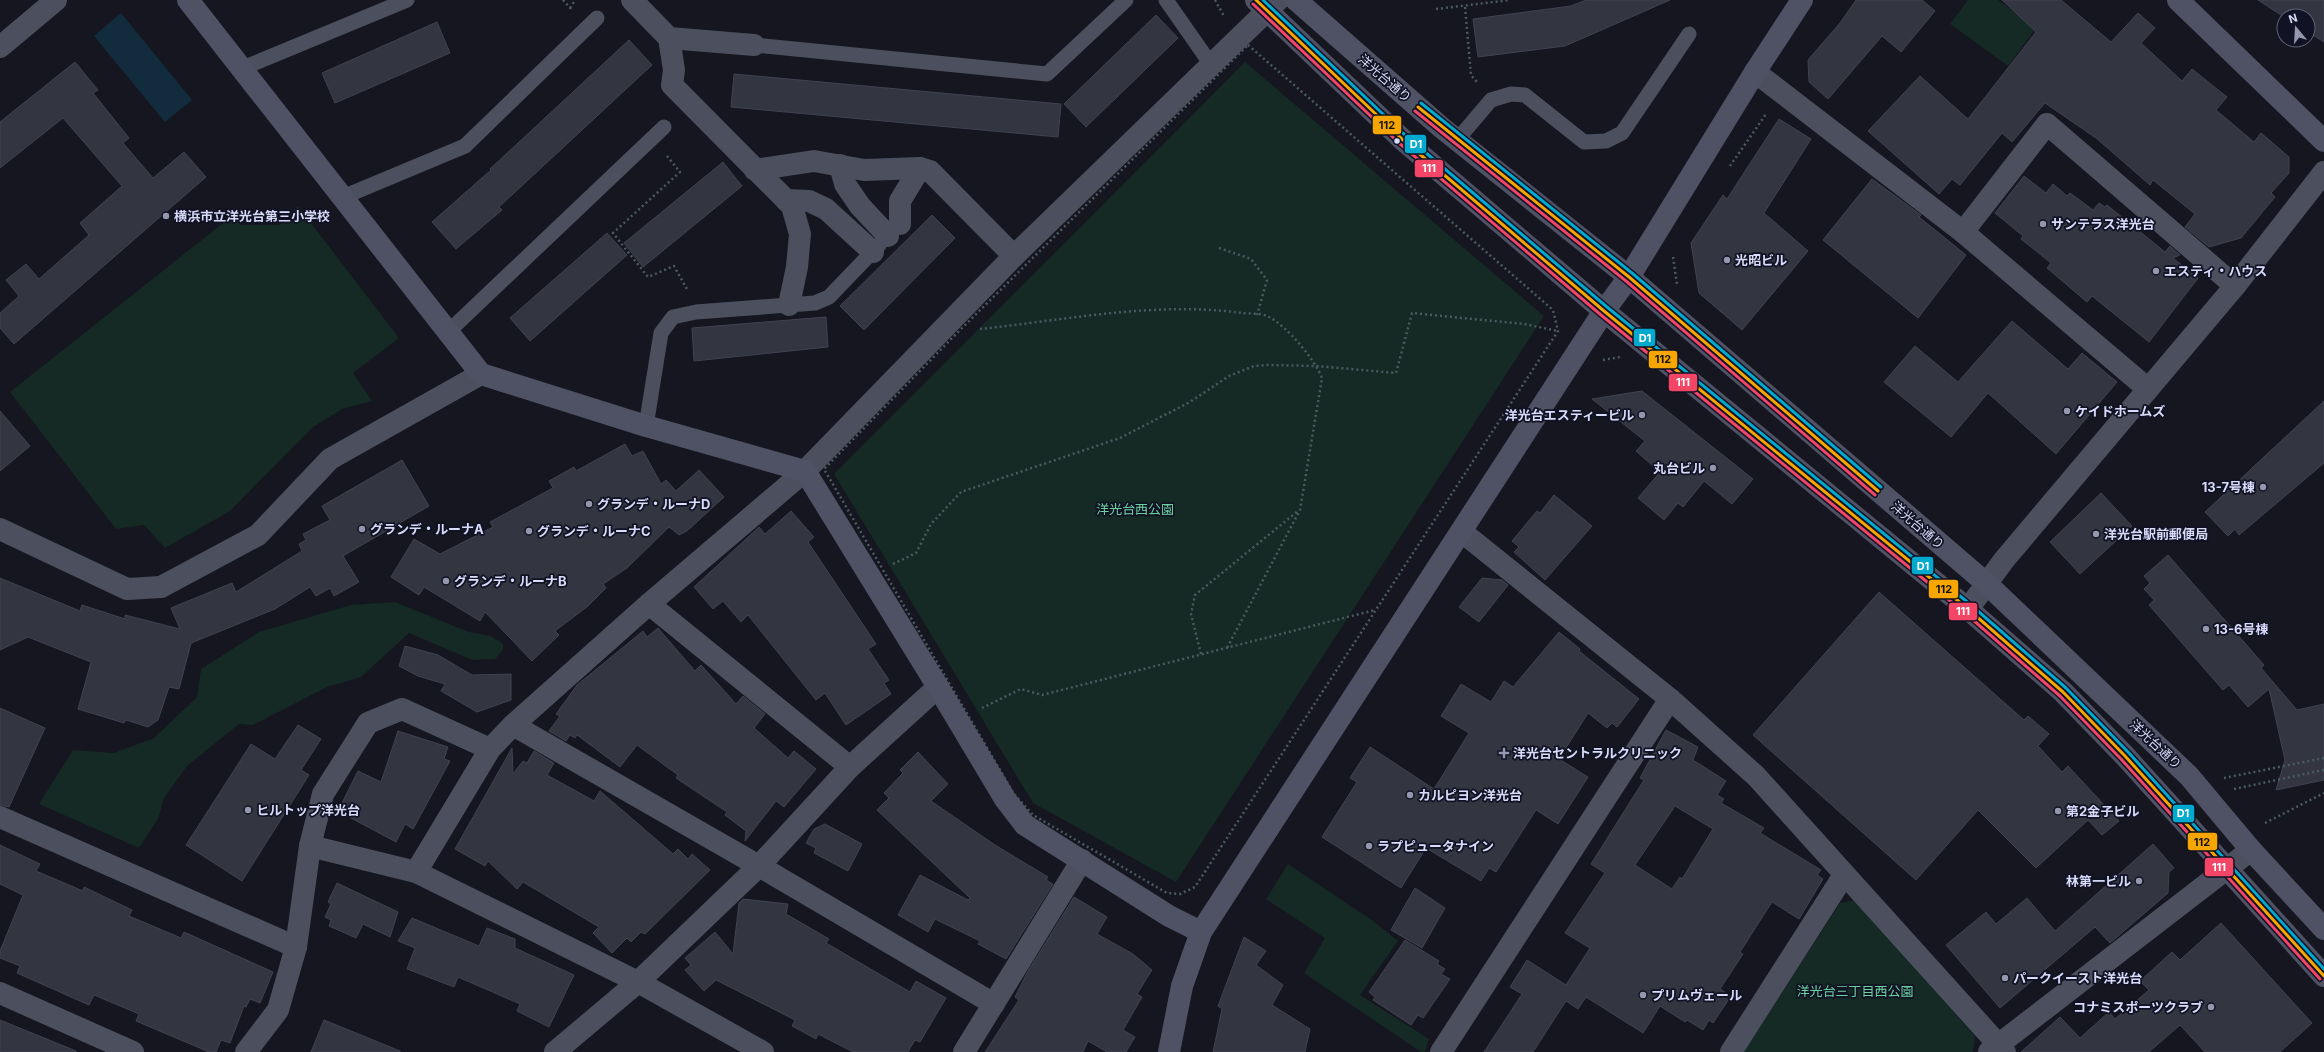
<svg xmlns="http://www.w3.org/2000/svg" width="2324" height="1052" font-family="Inter,'Noto Sans JP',sans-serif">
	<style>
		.green { fill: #152925 }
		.water { fill: #122c3e }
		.building { fill: #333541; stroke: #414252; fill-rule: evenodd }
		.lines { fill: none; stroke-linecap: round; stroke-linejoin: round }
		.path { stroke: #4b5b60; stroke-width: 2.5; stroke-dasharray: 2 3; stroke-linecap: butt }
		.lane { stroke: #4b4f5e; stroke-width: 15 }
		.street { stroke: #4b4f5e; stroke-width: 22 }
		.secondary { stroke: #4f5264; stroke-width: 22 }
		.bus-1-casing { stroke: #111223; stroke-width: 6 }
		.bus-2-casing { stroke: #111223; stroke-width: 6 }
		.bus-3-casing { stroke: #111223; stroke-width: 6 }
		.bus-1 { stroke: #f7a600; stroke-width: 3 }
		.bus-2 { stroke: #f34667; stroke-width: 3 }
		.bus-3 { stroke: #00a9ce; stroke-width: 3 }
		.bus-dot { fill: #d8dcfa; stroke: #111223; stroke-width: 1.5 }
		.poi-dot { fill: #9497ad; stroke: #111223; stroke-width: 1.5 }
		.labels { text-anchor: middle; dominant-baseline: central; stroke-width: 3.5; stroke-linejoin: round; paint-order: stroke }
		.street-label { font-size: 13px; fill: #d8dcfa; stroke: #111223 }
		.poi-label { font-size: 13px; font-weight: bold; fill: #d8dcfa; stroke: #111223; text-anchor: start }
		.park-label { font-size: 13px; fill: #6cd2a0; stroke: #111223 }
		.line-badge { stroke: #111223; stroke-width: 1.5 }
		.badge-label { font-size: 11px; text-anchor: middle; font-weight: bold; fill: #fff }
		.pale-badge-label { font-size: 11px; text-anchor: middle; font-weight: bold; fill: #111 }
	</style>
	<rect width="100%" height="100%" fill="#15161f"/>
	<g class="green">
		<polygon points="1968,0 1998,0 2036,28 2008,66 1950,24"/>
		<polygon points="1245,62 1544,316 1176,882 1033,803 834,474"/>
		<polygon points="298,206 399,338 353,373 372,401 342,409 313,427 230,511 165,548 144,525 116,529 10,392 232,216 240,225 280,225"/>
		<polygon points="395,602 469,632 491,636 503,644 503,650 495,659 472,660 409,633 361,677 327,687 253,725 239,724 187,766 164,798 158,819 139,848 39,804 73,750 114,753 154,738 197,697 201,669 259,632 351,605"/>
		<polygon points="1288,864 1373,921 1398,941 1360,995 1429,1039 1425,1052 1421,1052 1304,973 1325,938 1266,899"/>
		<polygon points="1855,900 1975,1036 1973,1052 1744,1052 1840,903"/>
	</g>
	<polygon class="water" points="121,13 192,100 165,122 94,36"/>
	<g class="building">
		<polygon points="1586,0 1670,0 1565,46 1478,57 1473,19 1571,6"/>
		<polygon points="1856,0 1922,0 1935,11 1901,52 1882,36 1828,99 1809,82 1808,60 1840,23"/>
		<polygon points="2002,0 2061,0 2111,42 2138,13 2155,28 2141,43 2182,81 2192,69 2227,97 2216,110 2254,142 2261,133 2289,157 2289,173 2271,193 2275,197 2241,238 2209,247 2185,227 2195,214 2153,180 2150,185 2096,138 2045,103 2012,142 2002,133 1960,185 1952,179 1939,194 1868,131 1920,76 1968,119 2036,32"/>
		<polygon points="2258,0 2324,0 2324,42 2308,32 2308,16 2284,17"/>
		<polygon points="1156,15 1178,38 1086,127 1064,104"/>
		<polygon points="437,22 450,53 335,103 322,73"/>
		<polygon points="629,40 652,65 499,207 502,210 456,249 432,222 491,170 490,169"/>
		<polygon points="75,62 98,90 93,93 129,138 123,143 153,178 184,152 206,177 14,344 0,328 0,313 19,296 6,280 26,264 39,279 89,235 80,223 122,186 63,118 0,168 0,122"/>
		<polygon points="734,74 1061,104 1058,137 731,107"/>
		<polygon points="1779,119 1811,139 1764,213 1808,251 1742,330 1699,293 1691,243 1723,195 1727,199"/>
		<polygon points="723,162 742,186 643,267 624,243"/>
		<polygon points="2024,176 2046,193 2053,184 2067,196 2070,193 2093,210 2099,203 2105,207 2107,205 2165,252 2170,246 2180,255 2173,258 2198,278 2149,342 2092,296 2087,302 2047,268 2051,263 2021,239 2023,236 1995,213"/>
		<polygon points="1872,179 1921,215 1919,217 1966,255 1918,318 1823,240"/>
		<polygon points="932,215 955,238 864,330 840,306"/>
		<polygon points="607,233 627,255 530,341 510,318"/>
		<polygon points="826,317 828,347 694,361 692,328"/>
		<polygon points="2012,321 2068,369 2082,353 2117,382 2056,454 1988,393 1951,437 1884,382 1915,346 1958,382"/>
		<polygon points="1642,391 1753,479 1732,504 1704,481 1683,507 1678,503 1664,520 1638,498 1660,472 1636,451 1645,441 1592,399"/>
		<polygon points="2324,401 2324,463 2239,535 2235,529 2228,536 2205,512"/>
		<polygon points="0,411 30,446 0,471"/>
		<polygon points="625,444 632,456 643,451 661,484 666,480 676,491 699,470 724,497 687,531 679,535 669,527 627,568 603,584 606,588 588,606 555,631 559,635 532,661 485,612 480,621 424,587 419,595 391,577 414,539 440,554 493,527 490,522 553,488 549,481 574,467 576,471"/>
		<polygon points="402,460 429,506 343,556 359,582 334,596 330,588 316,596 310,587 275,609 191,643 179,689 169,687 158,720 148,727 126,720 124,723 78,709 91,662 28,637 0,650 0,578 80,611 82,605 125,619 125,615 180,629 171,608 232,583 236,592 302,551 299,544 306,540 303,534 330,520 322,506"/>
		<polygon points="2101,493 2132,526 2080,574 2050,542"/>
		<polygon points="1554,495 1592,526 1545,580 1514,552 1519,547 1512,541 1537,511 1540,513"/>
		<polygon points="791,511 814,537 808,542 876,644 868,649 889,680 884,683 891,694 846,725 825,693 816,700 748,615 741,622 723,601 713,609 694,587 759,527 765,534"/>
		<polygon points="2168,555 2264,665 2261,668 2297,710 2324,704 2324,780 2276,790 2285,760 2269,689 2248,707 2229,685 2223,690 2149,605 2154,600 2144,589 2150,583 2144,576"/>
		<polygon points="1482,578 1502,580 1508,585 1479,622 1459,607"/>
		<polygon points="1879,592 2024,720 2028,716 2049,734 2038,746 2062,772 2068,766 2119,821 2102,835 2088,820 2036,868 1978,810 1916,880 1753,735"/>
		<polygon points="658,628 695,671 701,665 736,704 743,696 765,714 754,728 788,758 794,751 816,769 784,807 776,801 745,841 746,831 725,815 727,812 676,778 678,775 637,745 620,767 577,735 575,738 570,735 566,741 549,731 560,716 556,714 577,685 643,631 647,637"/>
		<polygon points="1559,632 1580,649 1579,651 1639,699 1617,727 1612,723 1607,728 1588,713 1559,759 1588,777 1558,824 1536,810 1496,872 1489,868 1481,881 1426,848 1401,888 1322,837 1357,782 1350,778 1370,747 1434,789 1469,733 1441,716 1461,684 1491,702 1504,681 1513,687"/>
		<polygon points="405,646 438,655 472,675 511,674 511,700 477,712 441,691 445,684 418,676 399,666"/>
		<polygon points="0,708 45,728 9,807 0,805"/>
		<polygon points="298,725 321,739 301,770 309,775 242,881 186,845 251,744 275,759"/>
		<path d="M1666,730l32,17 -5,13 33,21 -9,14 7,4 -3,4 43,25 -4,5 61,37 -4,5 6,4 -24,40 -27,-17 -32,50 3,2 -23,35 11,7 -18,27 -4,-3 -6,10 -16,-10 -2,2 -25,-16 -17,27 -57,-36 -8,12 -12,-8 -33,51h-49l38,-58 -12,-7 17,-27 39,25 24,-37 -25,-15 40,-60 -14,-9 53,-84 -4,-2zM1675,806l38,23 -31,50 -2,-2 -8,12 -37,-24z"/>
		<polygon points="398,731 448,747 444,759 450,761 413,829 405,824 396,842 338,811 358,771 381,782"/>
		<polygon points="512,748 513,774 523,761 527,763 534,751 554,763 547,775 594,801 600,791 673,854 678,849 688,859 692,854 710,870 645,934 641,932 631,942 627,938 612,953 593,933 599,927 523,882 517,889 488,861 485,866 455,849"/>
		<polygon points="918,752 948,784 931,801 995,845 1048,877 1046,880 1053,884 1006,959 978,944 980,941 935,919 928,932 898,915 920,875 968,900 970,898 877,810 889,798 884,793 903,773 900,770"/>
		<polygon points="825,824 862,844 848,871 814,853 816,848 806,843 814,829"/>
		<polygon points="2153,844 2174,868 2169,872 2168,893 2110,943 2095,927 2000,1008 1946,945 1986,912 1996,924 2027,898 2055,931"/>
		<polygon points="0,845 40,864 36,871 83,891 84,887 132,910 129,916 181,938 184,932 273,972 260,1003 250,999 246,1007 244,1006 230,1043 221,1040 216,1052 209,1052 136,1021 139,1014 94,995 89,1005 17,973 20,966 0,958 0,951 23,895 0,884"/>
		<polygon points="337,883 398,912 390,937 363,924 356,938 329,926 331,920 325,917 331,904 328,902"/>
		<polygon points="1415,888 1445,908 1422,948 1391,930"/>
		<polygon points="1074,897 1107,917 1097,934 1133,954 1152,970 1137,994 1142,997 1123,1030 1135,1037 1126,1052 1107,1052 1088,1041 1083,1052 985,1052 1019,1000 1015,997 1028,971"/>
		<polygon points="743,899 788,904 786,914 829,939 826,943 910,992 916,981 946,998 920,1042 915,1040 908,1052 853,1052 818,1034 816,1039 792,1026 795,1020 716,980 704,991 685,970 691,965 685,958 715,932 733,954 739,903"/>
		<polygon points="412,918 479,946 487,928 515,939 515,948 574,975 549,1027 517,1011 520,1004 458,977 454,987 407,969 415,948 398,941"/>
		<polygon points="2221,923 2312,1023 2280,1052 2205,1052 2180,1025 2149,1052 2021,1052 2060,1017 2080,1038 2109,1012 2115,1019 2149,990 2140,981 2172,952 2180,960"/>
		<polygon points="1244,937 1266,951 1256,965 1283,985 1272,1005 1310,1029 1305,1052 1213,1052 1222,1009 1218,1006"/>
		<polygon points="1405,940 1439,961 1437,964 1445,969 1441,974 1450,979 1423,1018 1418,1015 1411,1025 1373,1000 1375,997 1369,992"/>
		<polygon points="0,1020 76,1051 76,1052 0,1052"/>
		<polygon points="324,1020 400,1051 400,1052 311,1052"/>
	</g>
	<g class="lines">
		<g class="path">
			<polyline points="563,0 572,10"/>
			<polyline points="1215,0 1224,16"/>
			<polyline points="1465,7 1471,75 1477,82"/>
			<polyline points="570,8 575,0"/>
			<polyline points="1436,9 1510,0"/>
			<polygon points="1248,45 1553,310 1558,331 1195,887 1180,894 1167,893 1033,815 1014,794 824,469 959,331"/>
			<polyline points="667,156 680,172 613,233 648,277 674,266 688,291"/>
			<polyline points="1730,166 1766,114"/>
			<polyline points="1219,248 1251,259 1267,280 1257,315"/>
			<polyline points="1673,257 1677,284"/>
			<path d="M980,329c85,-9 177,-28 262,-16 8,1 21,0 27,4 18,9 46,43 53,61l-22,132 -73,138"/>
			<polyline points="1603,360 1620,357"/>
			<polyline points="893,564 916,553 931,524 961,492 1120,438 1190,402 1229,376 1254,366 1268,365 1317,366 1396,373 1412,313 1524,324 1558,331"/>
			<polyline points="1201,654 1191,614 1195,595 1298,511"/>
			<polyline points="982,708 1021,689 1042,695 1375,610"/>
			<polyline points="2224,778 2324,758"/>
			<polyline points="2234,789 2324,770"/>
			<polyline points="2265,823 2324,793"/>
		</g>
		<g class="lane">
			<polyline points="1166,0 1210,63"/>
			<polyline points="754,45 1047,74 1126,0"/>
			<polyline points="243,68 407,0"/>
			<polyline points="1457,140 1491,100 1511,94 1525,95 1584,142 1606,141 1622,133 1689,34"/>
			<polyline points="343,197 465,146 597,18"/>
			<polyline points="447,333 664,127"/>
			<polyline points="646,426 661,333 673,317 696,312 815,303 829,297 879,245"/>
		</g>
		<g class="street">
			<polyline points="632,0 669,38 754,45"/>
			<polyline points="669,38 674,70 672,85 792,206 800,234 797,267 789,305"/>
			<polyline points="0,47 56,0"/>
			<polyline points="1755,72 1963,232 2148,389"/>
			<polyline points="840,165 845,184 860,206 888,236"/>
			<polyline points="755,170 814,161 864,170 920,168 930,171 1014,256"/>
			<polyline points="786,200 809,201 826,209 873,252"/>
			<polyline points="900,224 900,201 920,168"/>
			<polyline points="1963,232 2047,124 2235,286"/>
			<polyline points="0,529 127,589 161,587 258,535 330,459 481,374"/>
			<polyline points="1462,532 1670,699 1756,776 2005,1052"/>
			<polyline points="649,604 850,767"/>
			<polyline points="1968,609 2004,560 2235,286 2324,172"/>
			<polyline points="513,725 759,866 994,1004"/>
			<polyline points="0,817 296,947"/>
			<polyline points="310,846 323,794 368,723 402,709 490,749"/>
			<polyline points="0,993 133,1052"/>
			<polyline points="246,1052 278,1010 296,947 310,846 416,872"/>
			<polyline points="555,1052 638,982 759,866 850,767 938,687"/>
			<polyline points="763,1052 638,982 416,872 490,749 513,725 649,604 805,471 1014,256 1278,0"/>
			<polyline points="964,1052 1082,860"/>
			<polyline points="1441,1052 1670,699"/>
			<polyline points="1731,1052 1844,875"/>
			<polyline points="1989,1052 2251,850"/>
		</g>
		<g class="secondary">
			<polyline points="188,0 481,374 646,426 805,471 938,687 1005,799 1025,825 1169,916 1201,932"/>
			<polyline points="1256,0 1402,139 1604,311 1968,609 2063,692 2125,756 2324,976"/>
			<polyline points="1296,0 1442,128 1629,277 1987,584 2189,776 2251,850 2324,929"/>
			<polyline points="2178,0 2324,141"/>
			<polyline points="1169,1052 1182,986 1201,932 1604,311 1629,277 1755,72 1802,0"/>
		</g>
		<defs>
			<g id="bus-1">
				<polyline points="1256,0 1402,139 1604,311 1968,609 2063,692 2125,756 2324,976"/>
				<polyline points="1418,107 1629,277 1878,491"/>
			</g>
			<g id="bus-2">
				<polyline points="1253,4 1399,143 1601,315 1965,613 2060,696 2121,759 2320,979"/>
				<polyline points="1415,111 1626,281 1875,495"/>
			</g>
			<g id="bus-3">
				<polyline points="1263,0 1405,135 1607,307 1971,605 2066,688 2129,753 2324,969"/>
				<polyline points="1421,103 1632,273 1881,487"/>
			</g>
		</defs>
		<use href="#bus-1" class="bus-1-casing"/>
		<use href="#bus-2" class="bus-2-casing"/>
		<use href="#bus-3" class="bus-3-casing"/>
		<use href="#bus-1" class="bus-1"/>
		<use href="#bus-2" class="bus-2"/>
		<use href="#bus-3" class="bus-3"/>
	</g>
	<circle class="bus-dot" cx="1397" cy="141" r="3.5"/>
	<g class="poi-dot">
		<circle cx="166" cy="216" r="4"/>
		<circle cx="2043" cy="224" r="4"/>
		<circle cx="1727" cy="260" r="4"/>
		<circle cx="2156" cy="271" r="4"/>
		<circle cx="2067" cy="411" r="4"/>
		<circle cx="1642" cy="415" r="4"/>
		<circle cx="1713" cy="468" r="4"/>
		<circle cx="2263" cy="487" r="4"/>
		<circle cx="589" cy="504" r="4"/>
		<circle cx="362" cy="529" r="4"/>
		<circle cx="529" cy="531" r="4"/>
		<circle cx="2096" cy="534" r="4"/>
		<circle cx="446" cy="581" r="4"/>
		<circle cx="2206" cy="629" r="4"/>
		<path d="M1502 747h4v4h4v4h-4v4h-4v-4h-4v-4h4z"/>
		<circle cx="1410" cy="795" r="4"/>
		<circle cx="248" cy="810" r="4"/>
		<circle cx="2058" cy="811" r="4"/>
		<circle cx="1369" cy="846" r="4"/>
		<circle cx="2139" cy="881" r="4"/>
		<circle cx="2005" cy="978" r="4"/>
		<circle cx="1643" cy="995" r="4"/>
		<circle cx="2211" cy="1007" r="4"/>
	</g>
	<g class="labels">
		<g class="street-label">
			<text transform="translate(1385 78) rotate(41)">洋光台通り</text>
			<text transform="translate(1918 525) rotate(41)">洋光台通り</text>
			<text transform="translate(2156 744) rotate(43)">洋光台通り</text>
		</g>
		<g class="poi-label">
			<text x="174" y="216">横浜市立洋光台第三小学校</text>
			<text x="2051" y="224">サンテラス洋光台</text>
			<text x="1735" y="260">光昭ビル</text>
			<text x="2164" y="271">エスティ・ハウス</text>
			<text x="2075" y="411">ケイドホームズ</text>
			<text x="1634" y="415" text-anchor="end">洋光台エスティービル</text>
			<text x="1705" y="468" text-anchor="end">丸台ビル</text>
			<text x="2255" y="487" text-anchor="end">13-7号棟</text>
			<text x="597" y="504">グランデ・ルーナD</text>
			<text x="370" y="529">グランデ・ルーナA</text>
			<text x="537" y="531">グランデ・ルーナC</text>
			<text x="2104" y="534">洋光台駅前郵便局</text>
			<text x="454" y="581">グランデ・ルーナB</text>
			<text x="2214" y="629">13-6号棟</text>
			<text x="1513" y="753">洋光台セントラルクリニック</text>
			<text x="1418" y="795">カルピヨン洋光台</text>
			<text x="256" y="810">ヒルトップ洋光台</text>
			<text x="2066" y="811">第2金子ビル</text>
			<text x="1377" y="846">ラプピュータナイン</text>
			<text x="2131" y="881" text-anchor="end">林第一ビル</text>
			<text x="2013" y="978">パークイースト洋光台</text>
			<text x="1651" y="995">プリムヴェール</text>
			<text x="2203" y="1007" text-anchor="end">コナミスポーツクラブ</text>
		</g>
		<g class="park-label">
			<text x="1135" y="509">洋光台西公園</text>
			<text x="1855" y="991">洋光台三丁目西公園</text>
		</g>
	</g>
	<g class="line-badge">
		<rect x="1372" y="115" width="30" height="20" rx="4" fill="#f7a600"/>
		<rect x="1404" y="134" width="23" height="20" rx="4" fill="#00a9ce"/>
		<rect x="1414" y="159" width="30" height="19" rx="4" fill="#f34667"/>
		<rect x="1633" y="328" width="23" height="19" rx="4" fill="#00a9ce"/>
		<rect x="1648" y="350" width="30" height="19" rx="4" fill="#f7a600"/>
		<rect x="1668" y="373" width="30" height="19" rx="4" fill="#f34667"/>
		<rect x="1911" y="556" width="23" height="19" rx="4" fill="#00a9ce"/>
		<rect x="1928" y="579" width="31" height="20" rx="4" fill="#f7a600"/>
		<rect x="1948" y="602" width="30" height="19" rx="4" fill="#f34667"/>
		<rect x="2172" y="804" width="23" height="19" rx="4" fill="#00a9ce"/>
		<rect x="2187" y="832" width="31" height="19" rx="4" fill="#f7a600"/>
		<rect x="2204" y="857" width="30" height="20" rx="4" fill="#f34667"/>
	</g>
	<g class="badge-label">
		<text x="1416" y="148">D1</text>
		<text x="1429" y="172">111</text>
		<text x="1645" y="342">D1</text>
		<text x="1683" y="386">111</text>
		<text x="1923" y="570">D1</text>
		<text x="1963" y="615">111</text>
		<text x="2183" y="817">D1</text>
		<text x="2219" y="871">111</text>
	</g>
	<g class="pale-badge-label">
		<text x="1387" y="129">112</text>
		<text x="1663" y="363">112</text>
		<text x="1944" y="593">112</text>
		<text x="2202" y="846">112</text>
	</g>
	<g transform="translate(2296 28) rotate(342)"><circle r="19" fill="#111223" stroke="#616379"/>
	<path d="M0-3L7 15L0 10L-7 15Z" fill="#9497ad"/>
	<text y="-6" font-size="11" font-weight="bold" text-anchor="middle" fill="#d8dcfa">N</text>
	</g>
</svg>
